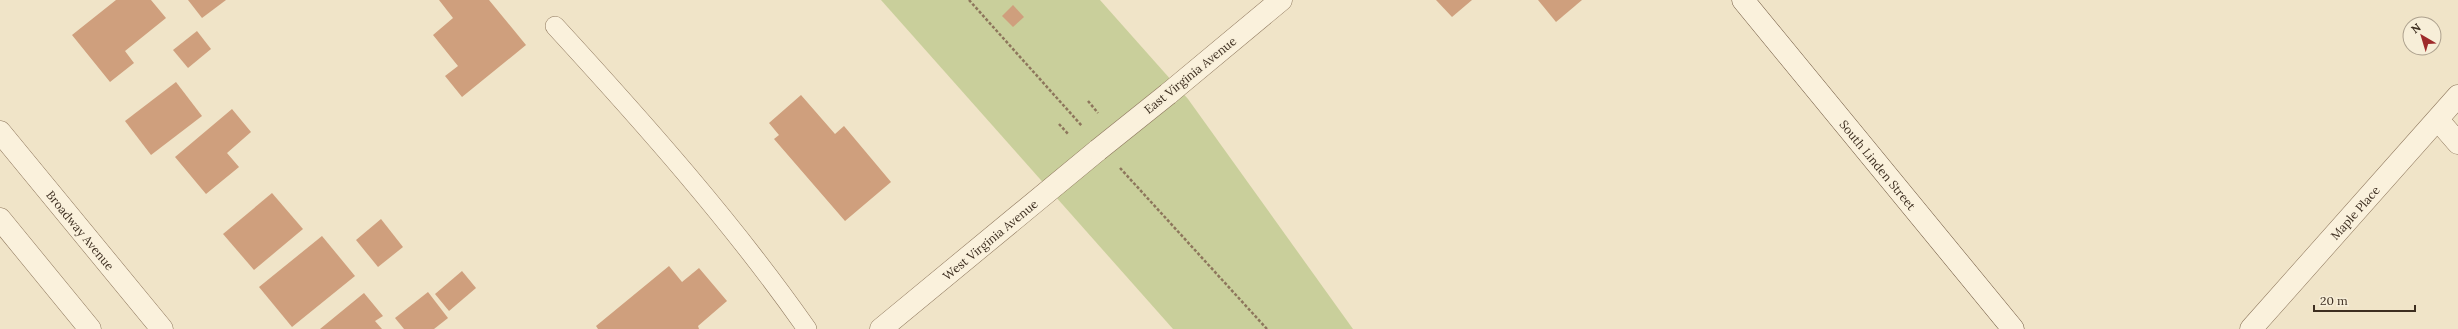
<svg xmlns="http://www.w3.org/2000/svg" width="2458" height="329" font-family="Lora,serif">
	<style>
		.green { fill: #c9cf9b }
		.building { fill: #cf9f7d }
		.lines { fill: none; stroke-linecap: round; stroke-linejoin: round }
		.service-casing { stroke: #8d765c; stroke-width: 20 }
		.minor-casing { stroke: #8d765c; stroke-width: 23 }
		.tertiary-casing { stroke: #8d765c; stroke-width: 23 }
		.secondary-casing { stroke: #6f573f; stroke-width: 23 }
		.path { stroke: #8d765c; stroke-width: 2.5; stroke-dasharray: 3 2; stroke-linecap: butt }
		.service { stroke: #faf1dc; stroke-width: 19 }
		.minor { stroke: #faf1dc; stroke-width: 22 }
		.tertiary { stroke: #faf1dc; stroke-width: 22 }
		.secondary { stroke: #faf1dc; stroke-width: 22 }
		.tertiary-bridge-casing { stroke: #8d765c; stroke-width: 23; stroke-linecap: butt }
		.tertiary-bridge { stroke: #faf1dc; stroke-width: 22 }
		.labels { text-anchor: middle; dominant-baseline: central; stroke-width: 3; stroke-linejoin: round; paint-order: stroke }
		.street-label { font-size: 12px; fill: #3d2e20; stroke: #f7eed8 }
	</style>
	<rect width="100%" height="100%" fill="#f0e4c8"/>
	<polygon class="green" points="881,0 1100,0 1188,99 1353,329 1173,329"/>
	<g class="building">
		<polygon points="116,0 151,0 166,18 125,51 134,63 110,82 72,35"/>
		<polygon points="188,0 226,0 202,18"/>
		<polygon points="439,0 489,0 526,45 462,97 445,76 458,66 433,35 453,18"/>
		<polygon points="1436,0 1472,0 1452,17"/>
		<polygon points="1538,0 1582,0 1556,22"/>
		<polygon points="1013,5 1024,17 1013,27 1002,16"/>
		<polygon points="197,31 211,49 188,68 173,50"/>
		<polygon points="176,82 202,116 151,155 125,121"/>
		<polygon points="801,95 835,134 844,126 891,182 845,221 774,139 779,135 769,123"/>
		<polygon points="232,109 251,132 227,153 239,167 206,194 175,157"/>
		<polygon points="272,193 303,229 254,270 223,234"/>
		<polygon points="381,219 403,247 378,267 356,240"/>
		<polygon points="322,236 355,276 292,327 259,287"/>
		<polygon points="669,266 682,282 699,268 727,301 698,326 699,329 598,329 596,326"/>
		<polygon points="462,271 476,288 449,311 435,294"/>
		<polygon points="428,292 448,318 434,329 404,329 395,318"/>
		<polygon points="364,293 383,316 375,321 382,329 320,329"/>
	</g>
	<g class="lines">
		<defs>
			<path id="service" d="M555,26c89,97 177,196 252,303"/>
			<g id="minor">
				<polyline points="2438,120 2458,143"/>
				<path id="s1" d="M0,132l162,197"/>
				<polyline points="0,219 90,329"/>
				<path id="s2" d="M2251,329l207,-233"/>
			</g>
			<g id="tertiary">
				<polyline points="1168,94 1281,0"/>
				<path id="s3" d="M881,329l217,-179"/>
			</g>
			<g id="secondary">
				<path id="s4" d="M1743,0l270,329"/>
			</g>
		</defs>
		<use href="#service" class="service-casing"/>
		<use href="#minor" class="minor-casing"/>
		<use href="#tertiary" class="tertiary-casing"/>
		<use href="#secondary" class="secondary-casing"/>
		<g class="path">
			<polyline points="969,0 1082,126"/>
			<polyline points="1088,101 1098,113"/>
			<polyline points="1059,124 1069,135"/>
			<polyline points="1120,168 1267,329"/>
		</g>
		<use href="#service" class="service"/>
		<use href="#minor" class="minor"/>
		<use href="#tertiary" class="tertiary"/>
		<use href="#secondary" class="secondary"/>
		<defs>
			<polyline id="tertiary-bridge" points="1098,150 1168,94"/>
		</defs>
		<use href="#tertiary-bridge" class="tertiary-bridge-casing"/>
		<use href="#tertiary-bridge" class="tertiary-bridge"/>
	</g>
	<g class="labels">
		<g class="street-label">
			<text transform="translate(1190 75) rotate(-39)">East Virginia Avenue</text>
			<text stroke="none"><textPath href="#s4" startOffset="213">South Linden Street</textPath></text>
			<text stroke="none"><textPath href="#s2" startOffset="156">Maple Place</textPath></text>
			<text stroke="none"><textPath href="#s1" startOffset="127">Broadway Avenue</textPath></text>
			<text stroke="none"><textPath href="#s3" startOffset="141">West Virginia Avenue</textPath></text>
		</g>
	</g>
	<g transform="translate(2422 36) rotate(322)"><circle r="19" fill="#f7eed8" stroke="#ada18e"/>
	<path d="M0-3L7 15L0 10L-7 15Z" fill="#9e2a2b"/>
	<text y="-6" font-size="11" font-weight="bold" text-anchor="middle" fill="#3d2e20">N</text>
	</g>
	<path d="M2314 305v6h101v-6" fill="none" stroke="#3d2e20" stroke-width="2"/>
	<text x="2320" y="305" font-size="12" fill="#3d2e20" stroke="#f7eed8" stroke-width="3" paint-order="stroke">20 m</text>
</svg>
